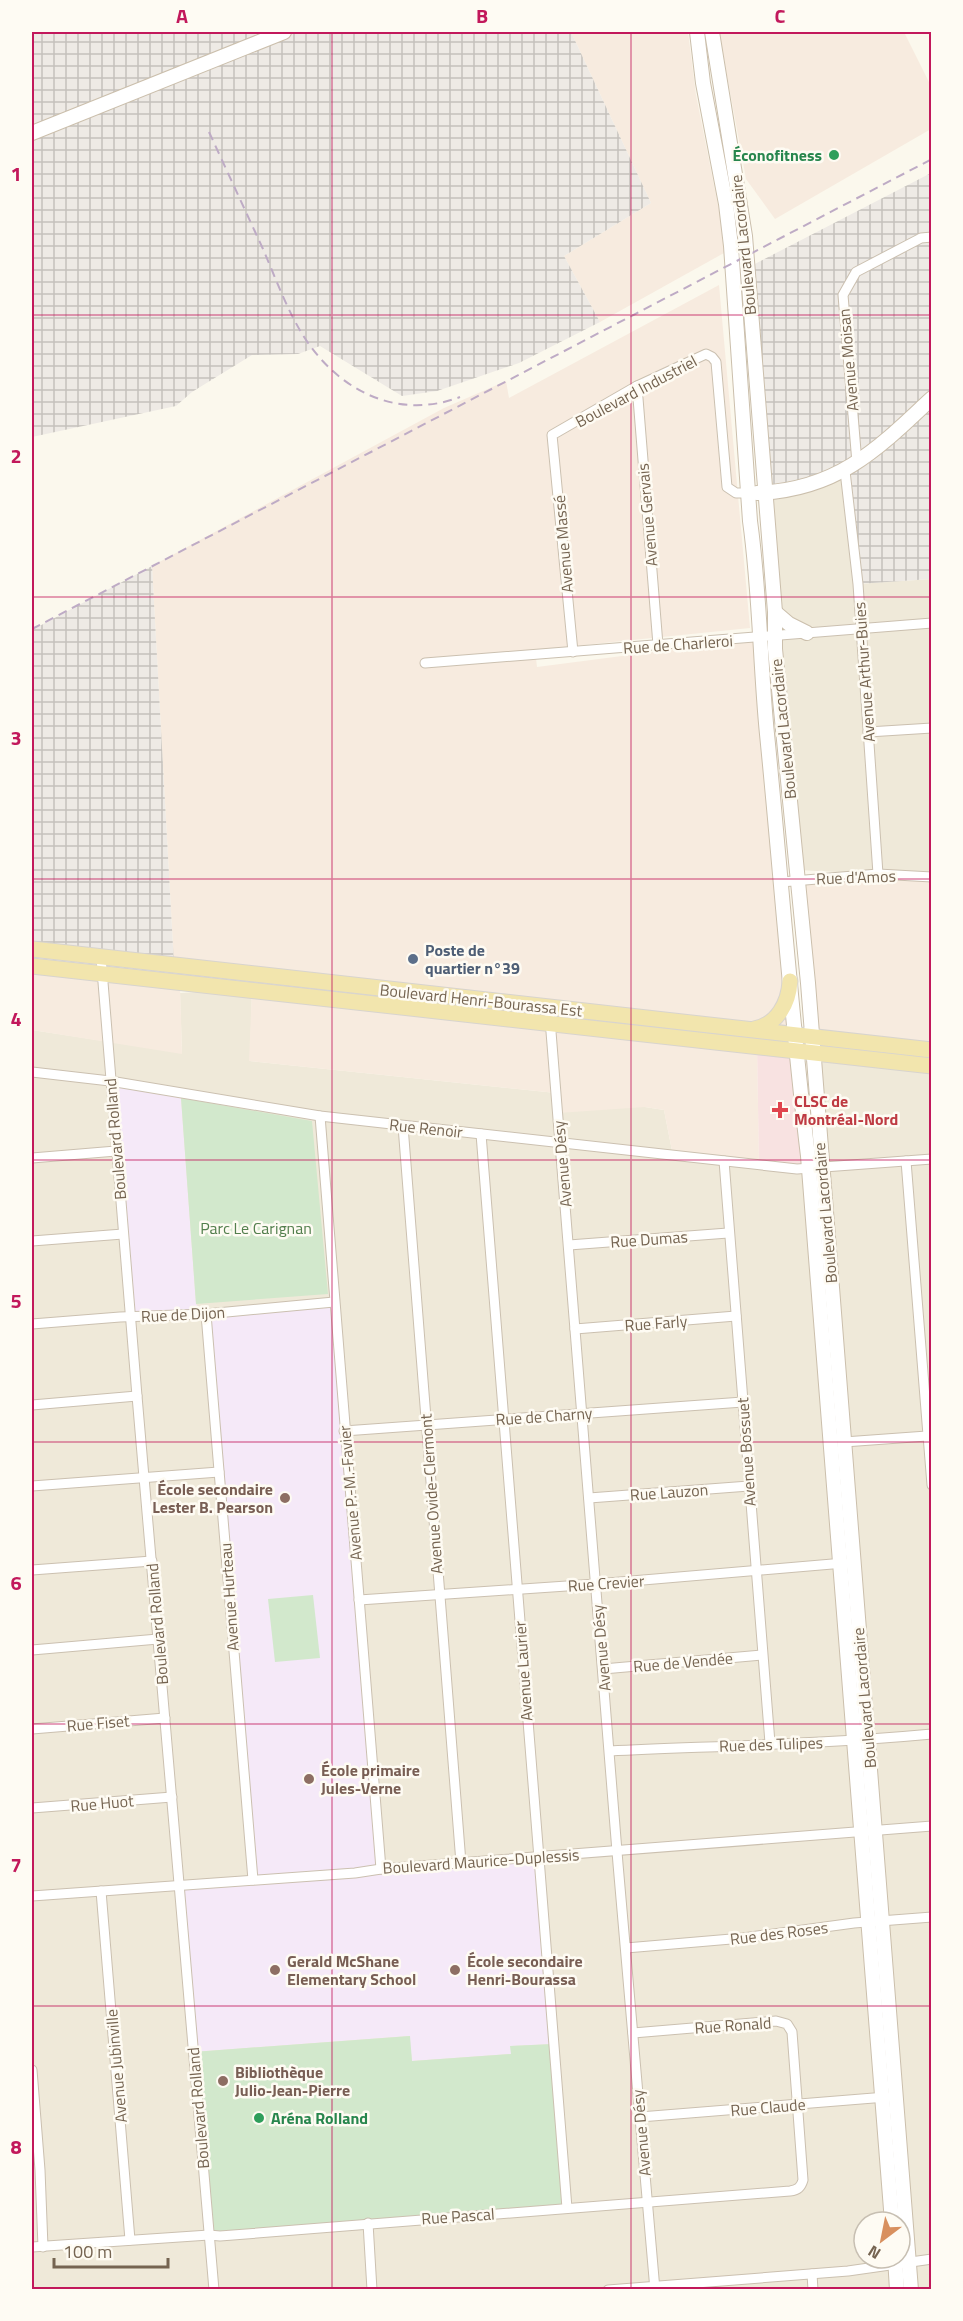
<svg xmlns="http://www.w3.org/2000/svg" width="963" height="2321" font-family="'Titillium Web',sans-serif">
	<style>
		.residential { fill: #efe9d9 }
		.commercial { fill: #f7ebdf }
		.industrial { fill: url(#industrial-grid) }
		.education { fill: #f5e9f8 }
		.medical { fill: #f8e2e1 }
		.park { fill: #d2e8cc }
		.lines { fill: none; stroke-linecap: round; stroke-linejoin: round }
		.street-casing { stroke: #cbc0b0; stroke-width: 11 }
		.secondary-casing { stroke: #cbbfac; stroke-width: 16 }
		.primary-casing { stroke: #d8d4ce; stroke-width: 17 }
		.street { stroke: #fff; stroke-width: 9 }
		.secondary { stroke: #fff; stroke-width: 14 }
		.primary { stroke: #f2e5ad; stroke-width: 15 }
		.rail { stroke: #beabc5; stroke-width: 2; stroke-dasharray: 9 6; stroke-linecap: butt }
		.grid { fill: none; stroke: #c2185b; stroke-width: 1.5; stroke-opacity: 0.55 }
		.leisure-dot { fill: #2e9e5b; stroke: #fefbf3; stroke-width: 2 }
		.service-dot { fill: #5c6f8a; stroke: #fefbf3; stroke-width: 2 }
		.health-dot { fill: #e0444e; stroke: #fefbf3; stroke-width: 2 }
		.education-dot { fill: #8d6e63; stroke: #fefbf3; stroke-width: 2 }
		.labels { text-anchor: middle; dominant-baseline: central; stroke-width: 5; stroke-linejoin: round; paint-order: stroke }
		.leisure-label { font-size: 16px; font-weight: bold; fill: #27864d; stroke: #fefbf3; text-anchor: end }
		.street-label { font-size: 16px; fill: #756451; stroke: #fefbf3 }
		.service-label { font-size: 16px; font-weight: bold; fill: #4e5e75; stroke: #fefbf3; text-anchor: start }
		.health-label { font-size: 16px; font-weight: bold; fill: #be3a42; stroke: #fefbf3; text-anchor: start }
		.park-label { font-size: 16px; fill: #537f4d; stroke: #fefbf3 }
		.education-label { font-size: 16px; font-weight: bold; fill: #785e54; stroke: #fefbf3; text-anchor: start }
		.neatline { fill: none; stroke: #c2185b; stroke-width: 2 }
		.grid-label { font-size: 20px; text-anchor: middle; font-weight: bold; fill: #c2185b }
	</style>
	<defs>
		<pattern id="industrial-grid" width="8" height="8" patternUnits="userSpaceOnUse" patternTransform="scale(1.5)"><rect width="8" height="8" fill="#eeeae5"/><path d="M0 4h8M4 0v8" fill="none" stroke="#c5c1bc"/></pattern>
	</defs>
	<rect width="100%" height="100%" fill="#fbf8ed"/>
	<g class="residential">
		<polygon points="845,471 858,584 931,579 931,877 798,870 765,493"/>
		<polygon points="252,989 250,1061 556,1093 664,1110 673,1156 809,1168 892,2222 864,2222 864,2258 895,2258 898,2289 32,2289 32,1030 182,1053 180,993"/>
		<polygon points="812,1053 931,1066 931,2289 911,2289"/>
	</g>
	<g class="commercial">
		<polygon points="571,32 688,32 696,95 721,220 724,253 600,322 564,256 651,203"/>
		<polygon points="719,32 904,32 931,86 931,129 775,219 746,179"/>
		<polygon points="719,285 750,628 535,650 537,667 761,638 795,1036 174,965 152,566 444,408 506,381 509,398"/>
		<polygon points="931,877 931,1051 811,1038 798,880"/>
		<polygon points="32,965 180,983 182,1054 32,1030"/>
		<polygon points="252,989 757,1046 759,1165 673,1156 664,1110 645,1107 558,1113 556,1093 249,1061"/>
	</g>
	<g class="industrial">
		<polygon points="32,32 571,32 651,203 564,256 600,322 519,363 437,391 402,396 320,346 298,354 252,355 192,392 176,406 32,437"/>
		<polygon points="931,173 931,579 858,584 845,471 765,493 747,268"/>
		<polygon points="152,566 174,965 32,949 32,630"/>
	</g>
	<polygon class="education" points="110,1081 181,1098 196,1304 205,1314 334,1302 381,1869 537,1857 553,2044 511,2046 511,2054 412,2061 409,2036 193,2052 180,1885 252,1880 206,1314 131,1317"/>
	<polygon class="medical" points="757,1046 795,1051 809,1168 759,1165"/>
	<g class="park">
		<polygon points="181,1098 312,1121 328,1294 196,1304"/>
		<polygon points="313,1595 320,1658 275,1662 268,1599"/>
		<polygon points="410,2036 412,2061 511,2054 510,2046 553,2044 567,2208 209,2235 193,2052"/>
	</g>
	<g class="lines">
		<defs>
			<g id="street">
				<polyline points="637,386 658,645"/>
				<polyline points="857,463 843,295 856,272 921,238 932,237"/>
				<polyline points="845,471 858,584 878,874"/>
				<polyline points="573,652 552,435 637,386 706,354 712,357 716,362 727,487 736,493 749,493"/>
				<polyline points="425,663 932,623"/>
				<polyline points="868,732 932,728"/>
				<polyline points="781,882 878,874 932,877"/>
				<polyline points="101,958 137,1396 214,2290"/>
				<polyline points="549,1007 618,1864 655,2290"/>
				<polyline points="32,1072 110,1081 320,1116 797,1169 932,1159"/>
				<polyline points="320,1116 381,1869"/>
				<polyline points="403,1126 461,1863"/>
				<polyline points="481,1134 567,2208"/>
				<polyline points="32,1158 116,1151"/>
				<polyline points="724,1161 770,1743"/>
				<polyline points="906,1161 932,1485"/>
				<polyline points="32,1241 123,1234"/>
				<polyline points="569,1245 728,1233"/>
				<polyline points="206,1314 253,1880"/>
				<polyline points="32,1324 120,1317 206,1314 334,1302"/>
				<polyline points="575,1329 736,1316"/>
				<polyline points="32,1405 137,1396"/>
				<polyline points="344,1431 743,1402"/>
				<polyline points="844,1442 927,1436"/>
				<polyline points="32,1486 219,1472"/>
				<polyline points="589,1498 749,1486"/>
				<polyline points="32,1570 152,1561"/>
				<polyline points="359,1600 596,1584 844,1563"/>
				<polyline points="32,1650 158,1639"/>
				<polyline points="603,1669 762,1655"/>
				<polyline points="32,1729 165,1718"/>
				<path d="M610,1751c107,-5 215,-7 322,-17"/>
				<polyline points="32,1808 172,1797"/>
				<polyline points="101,1891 130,2240"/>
				<polyline points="32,1896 355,1873 381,1869 932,1826"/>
				<polyline points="626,1948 743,1938 854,1923 932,1917"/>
				<polyline points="32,2070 40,2170 43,2247"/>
				<polyline points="640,2117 886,2097"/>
				<polyline points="368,2223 372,2290"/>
				<path d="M32,2247l177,-12 11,1 570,-45c8,-1 11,-4 13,-11l-11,-148 -5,-8 -11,-3 -143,12"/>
				<polyline points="812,2274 813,2290"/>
				<polyline points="608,2290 848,2271 932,2259"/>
			</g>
			<g id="secondary">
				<path d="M697,32l6,51 23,121 5,42 19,275c10,71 10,142 17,213 14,141 24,282 41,422l84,1066"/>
				<polyline points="712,32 745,236 775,612 775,649 808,983 911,2290"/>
				<polyline points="32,133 284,32"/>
				<path d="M757,493c80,-3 120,-43 175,-95"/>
				<polyline points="775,612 789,624 807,633"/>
				<polyline points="895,2258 897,2290"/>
			</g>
			<g id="primary">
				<polyline points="32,949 932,1050"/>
				<polyline points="32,966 932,1066"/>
				<path d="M754,1029c23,-4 35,-26 36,-48"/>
			</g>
		</defs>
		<use href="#street" class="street-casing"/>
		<use href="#secondary" class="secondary-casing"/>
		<use href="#primary" class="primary-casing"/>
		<use href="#street" class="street"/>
		<use href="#secondary" class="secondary"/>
		<use href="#primary" class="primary"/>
		<g class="rail">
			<path d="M209,132c18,39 36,78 54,117 14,32 27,70 48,98 36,48 91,72 149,50"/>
			<polyline points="32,629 932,159"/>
		</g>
	</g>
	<path class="grid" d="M332,32v2258M631,32v2258M32,315h900M32,597h900M32,879h900M32,1160h900M32,1442h900M32,1724h900M32,2006h900"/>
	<g class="leisure-dot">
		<circle cx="834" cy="155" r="6"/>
		<circle cx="259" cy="2118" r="6"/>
	</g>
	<circle class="service-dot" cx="413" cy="959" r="6"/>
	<path class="health-dot" d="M777 1101h6v6h6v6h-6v6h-6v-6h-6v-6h6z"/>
	<g class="education-dot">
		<circle cx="285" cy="1498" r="6"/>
		<circle cx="309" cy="1779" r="6"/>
		<circle cx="275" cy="1970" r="6"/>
		<circle cx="455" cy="1970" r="6"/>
		<circle cx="223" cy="2081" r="6"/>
	</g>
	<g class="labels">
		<g class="leisure-label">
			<text x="822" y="155">Éconofitness</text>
			<text x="271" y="2118" text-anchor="start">Aréna Rolland</text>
		</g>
		<g class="street-label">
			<text transform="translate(743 245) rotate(-96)">Boulevard Lacordaire</text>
			<text transform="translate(848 360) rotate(-95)">Avenue Moisan</text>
			<text transform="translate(636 391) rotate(-28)">Boulevard Industriel</text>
			<text transform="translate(647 515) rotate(-95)">Avenue Gervais</text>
			<text transform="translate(563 544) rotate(-95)">Avenue Massé</text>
			<text transform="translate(678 644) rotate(-4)">Rue de Charleroi</text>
			<text transform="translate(864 672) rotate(-94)">Avenue Arthur-Buies</text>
			<text transform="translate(783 729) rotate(-96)">Boulevard Lacordaire</text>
			<text transform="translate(856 877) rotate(-2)">Rue d'Amos</text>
			<text transform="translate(481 1000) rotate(6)">Boulevard Henri-Bourassa Est</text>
			<text transform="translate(426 1128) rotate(6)">Rue Renoir</text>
			<text transform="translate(115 1139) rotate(-95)">Boulevard Rolland</text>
			<text transform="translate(562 1164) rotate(-95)">Avenue Désy</text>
			<text transform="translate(825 1213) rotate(-95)">Boulevard Lacordaire</text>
			<text transform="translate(649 1239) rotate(-4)">Rue Dumas</text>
			<text transform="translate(183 1314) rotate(-3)">Rue de Dijon</text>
			<text transform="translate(656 1323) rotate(-4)">Rue Farly</text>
			<text transform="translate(544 1416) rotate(-4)">Rue de Charny</text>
			<text transform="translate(746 1452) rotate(-94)">Avenue Bossuet</text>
			<text transform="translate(669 1492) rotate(-4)">Rue Lauzon</text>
			<text transform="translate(350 1493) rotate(-95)">Avenue P.-M.-Favier</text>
			<text transform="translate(431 1494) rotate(-94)">Avenue Ovide-Clermont</text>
			<text transform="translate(606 1583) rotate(-4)">Rue Crevier</text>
			<text transform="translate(229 1597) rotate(-94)">Avenue Hurteau</text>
			<text transform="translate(157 1624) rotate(-95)">Boulevard Rolland</text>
			<text transform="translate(601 1648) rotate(-95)">Avenue Désy</text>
			<text transform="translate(683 1662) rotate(-5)">Rue de Vendée</text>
			<text transform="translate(523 1671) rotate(-94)">Avenue Laurier</text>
			<text transform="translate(864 1698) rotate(-95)">Boulevard Lacordaire</text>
			<text transform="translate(98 1723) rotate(-5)">Rue Fiset</text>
			<text transform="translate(771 1744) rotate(-2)">Rue des Tulipes</text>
			<text transform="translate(102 1803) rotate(-5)">Rue Huot</text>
			<text transform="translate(481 1861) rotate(-4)">Boulevard Maurice-Duplessis</text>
			<text transform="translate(779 1933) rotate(-7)">Rue des Roses</text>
			<text transform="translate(733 2025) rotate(-4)">Rue Ronald</text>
			<text transform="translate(116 2066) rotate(-95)">Avenue Jubinville</text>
			<text transform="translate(768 2107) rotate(-5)">Rue Claude</text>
			<text transform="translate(198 2108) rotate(-95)">Boulevard Rolland</text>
			<text transform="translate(641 2133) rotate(-95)">Avenue Désy</text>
			<text transform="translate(458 2216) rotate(-4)">Rue Pascal</text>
		</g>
		<g class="service-label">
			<text x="425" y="950">Poste de<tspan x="425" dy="18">quartier n°39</tspan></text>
		</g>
		<g class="health-label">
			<text x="794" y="1101">CLSC de<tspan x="794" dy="18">Montréal-Nord</tspan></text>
		</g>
		<g class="park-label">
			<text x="256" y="1228">Parc Le Carignan</text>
		</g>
		<g class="education-label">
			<text x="273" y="1489" text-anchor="end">École secondaire<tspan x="273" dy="18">Lester B. Pearson</tspan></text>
			<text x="321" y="1770">École primaire<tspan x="321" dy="18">Jules-Verne</tspan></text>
			<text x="287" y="1961">Gerald McShane<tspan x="287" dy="18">Elementary School</tspan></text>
			<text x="467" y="1961">École secondaire<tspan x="467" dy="18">Henri-Bourassa</tspan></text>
			<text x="235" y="2072">Bibliothèque<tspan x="235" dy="18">Julio-Jean-Pierre</tspan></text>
		</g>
	</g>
	<rect width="963" height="2321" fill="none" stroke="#fefbf3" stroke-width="66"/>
	<g transform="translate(882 2240) rotate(212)"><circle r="28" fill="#fefbf3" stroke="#c7bfb2" stroke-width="1.5"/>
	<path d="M0-4.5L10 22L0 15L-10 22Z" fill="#d8905f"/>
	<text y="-9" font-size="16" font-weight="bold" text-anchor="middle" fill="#756451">N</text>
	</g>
	<path d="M54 2258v9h114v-9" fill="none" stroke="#756451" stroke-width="3"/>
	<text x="63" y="2258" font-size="18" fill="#756451" stroke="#fefbf3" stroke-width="4.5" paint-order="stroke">100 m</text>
	<rect x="33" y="33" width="897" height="2255" class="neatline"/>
	<g class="grid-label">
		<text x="182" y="23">A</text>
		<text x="482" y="23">B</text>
		<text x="780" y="23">C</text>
		<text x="16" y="181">1</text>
		<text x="16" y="463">2</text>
		<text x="16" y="745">3</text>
		<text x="16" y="1026">4</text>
		<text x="16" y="1308">5</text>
		<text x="16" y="1590">6</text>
		<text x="16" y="1872">7</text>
		<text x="16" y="2154">8</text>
	</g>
</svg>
